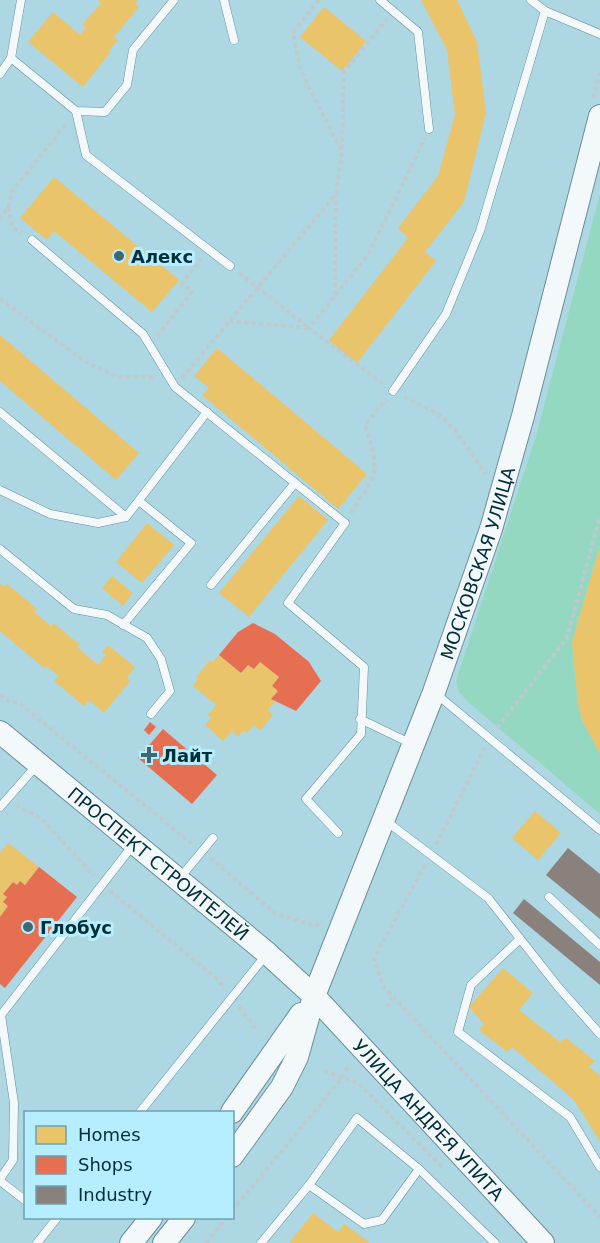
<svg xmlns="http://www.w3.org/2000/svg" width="600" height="1243" font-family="'DejaVu Sans',sans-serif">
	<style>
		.green { fill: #94d8c1 }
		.homes { fill: #e9c46a }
		.shops { fill: #e76f51 }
		.industry { fill: #8a817c }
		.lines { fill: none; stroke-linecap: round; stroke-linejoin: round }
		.service-casing { stroke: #6a8e98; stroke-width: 9 }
		.secondary-casing { stroke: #6a8e98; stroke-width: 24 }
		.path { stroke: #bdcbcf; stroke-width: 4; stroke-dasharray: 4.5 3; stroke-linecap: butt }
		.service { stroke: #f3f9fb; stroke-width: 8 }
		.secondary { stroke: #f3f9fb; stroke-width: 22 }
		.poi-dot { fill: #3d6975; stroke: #b7eeff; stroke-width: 2 }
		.labels { text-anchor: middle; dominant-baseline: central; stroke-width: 6; stroke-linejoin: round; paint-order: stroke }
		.poi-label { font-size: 18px; font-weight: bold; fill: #002e39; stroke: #b7eeff; text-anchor: start }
		.street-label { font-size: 18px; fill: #002e39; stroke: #b7eeff }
	</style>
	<rect width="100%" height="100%" fill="#aed7e4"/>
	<polygon class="green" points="600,194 600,545 572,642 578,704 582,720 600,754 600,814 468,702 459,692 456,681 536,436"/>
	<g class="homes">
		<polygon points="98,0 138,0 135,3 139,7 114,37 118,40 108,52 110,53 83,87 28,42 53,12 80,35 86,28 82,25 101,3"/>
		<polygon points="421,0 457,0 477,42 486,113 464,202 425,252 436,261 357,363 329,340 408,238 398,228 438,176 455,115 447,50"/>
		<polygon points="324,7 366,41 342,71 300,37"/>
		<polygon points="54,177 179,280 152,312 54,231 47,240 20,218"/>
		<polygon points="0,335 139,453 116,480 0,381"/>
		<polygon points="217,348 367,474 338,509 202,395 209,388 194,376"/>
		<polygon points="299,496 328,520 249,617 219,593"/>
		<polygon points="147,523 174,545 142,583 116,562"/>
		<polygon points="600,546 600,754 582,720 578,704 572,642"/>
		<polygon points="112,576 133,593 123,606 102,588"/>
		<polygon points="0,584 4,587 7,584 37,609 34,612 51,626 54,623 70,637 80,644 77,647 98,665 106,655 102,652 108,645 135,667 127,678 130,681 104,713 89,700 84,706 54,681 59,676 46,666 44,668 0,631"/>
		<polygon points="219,655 241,673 248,665 254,669 260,662 279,677 272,686 278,691 271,699 275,702 268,710 273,715 260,731 254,725 247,733 243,731 238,737 232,731 223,741 205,725 211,718 208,715 216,705 193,686 198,679 196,677 210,660 213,662"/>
		<polygon points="535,811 561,833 538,860 512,838"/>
		<polygon points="8,843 39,867 25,885 20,881 17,885 13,882 3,894 7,897 3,902 8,906 0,917 0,853"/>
		<polygon points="503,968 533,993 519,1010 560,1042 566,1038 595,1061 589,1067 600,1076 600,1142 574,1100 512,1047 507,1052 479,1030 484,1024 469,1007"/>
		<polygon points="313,1213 338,1232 344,1224 370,1243 289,1243"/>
	</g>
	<g class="shops">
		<polygon points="253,623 275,634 309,662 321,681 296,711 271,699 278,691 272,686 279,677 260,662 254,669 248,665 241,673 219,655 238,632"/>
		<polygon points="150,722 156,727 149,735 144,730"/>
		<polygon points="163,729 217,775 192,804 138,758"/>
		<polygon points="39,867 77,897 5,988 0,984 0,917 8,906 3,902 7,897 3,894 13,882 17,885 20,881 25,885"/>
	</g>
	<g class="industry">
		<polygon points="568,848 600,874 600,919 546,875"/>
		<polygon points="524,899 600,962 600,985 513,913"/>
	</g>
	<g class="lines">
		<defs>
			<g id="service">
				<polyline points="224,0 234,40"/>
				<polyline points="380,0 418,32 429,129"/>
				<polyline points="531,0 545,11 600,34"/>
				<polyline points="11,58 76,111 105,112 127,85 133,50 174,0"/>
				<polyline points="0,74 11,58 21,0"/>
				<polyline points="76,111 86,155 230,266"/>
				<polyline points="32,240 143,334 175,387 345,523 288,603 364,667 361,734 306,799 338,833"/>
				<polyline points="393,391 446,314 480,231 545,11"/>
				<polyline points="0,412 126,517"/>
				<polyline points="0,490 50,514 98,523 126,517 207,412"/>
				<polyline points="0,549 74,609 107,615 147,638 161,659 170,691 151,714"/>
				<polyline points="211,585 295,483"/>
				<polyline points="123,625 191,543 139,501"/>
				<polyline points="435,693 600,830"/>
				<polyline points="360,719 412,744"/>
				<polyline points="0,807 37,765"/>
				<polyline points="386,821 488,898 559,988 600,1034"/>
				<polyline points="179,879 213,838"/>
				<polyline points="549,897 600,945"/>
				<polyline points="520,939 471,985 458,1032 570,1117 600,1167"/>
				<polyline points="140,1112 266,955"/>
				<polyline points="0,1179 13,1160 14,1103 1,1015 133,845"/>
				<polyline points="0,1181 26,1201"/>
				<polyline points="309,1185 364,1224 382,1220 419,1169"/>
				<polyline points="37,1243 57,1218"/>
				<polyline points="261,1243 309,1185 357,1118 419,1169 495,1243"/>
			</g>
			<g id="secondary">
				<path id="s1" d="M0,732l267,221 47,43 229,247"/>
				<polyline points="232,1112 301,1014"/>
				<path id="s2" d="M232,1156l50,-69 15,-30 17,-61 120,-304 57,-163 32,-113 77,-300"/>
				<polyline points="131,1243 151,1218"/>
				<polyline points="164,1243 184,1218"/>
			</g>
		</defs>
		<use href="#service" class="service-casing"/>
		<use href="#secondary" class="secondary-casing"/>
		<g class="path">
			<polyline points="319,0 293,32 300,69 342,152"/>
			<polyline points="593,98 600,73"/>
			<polyline points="8,207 13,228 22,233"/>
			<polyline points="0,220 8,207 12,191 67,123"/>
			<polyline points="239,273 309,328"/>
			<polyline points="335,295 336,195"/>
			<polyline points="0,299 87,363 119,377 154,377"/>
			<polyline points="229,321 308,328"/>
			<polyline points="157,336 192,292 182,283 201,259"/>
			<polyline points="182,378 336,194 342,152 344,72 387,19"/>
			<polyline points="383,384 309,328 368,255 425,138"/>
			<polyline points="404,397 437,413 455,430 486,474"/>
			<path d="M351,513c27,-43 30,-38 14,-88l22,-26"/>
			<polyline points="0,695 8,701 19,703 192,844"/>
			<polyline points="497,728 567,638 600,516"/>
			<polyline points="16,805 43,820 94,876"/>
			<polyline points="436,845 485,747"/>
			<polyline points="210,858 276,914 315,926 322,921"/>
			<polyline points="425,865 374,958 383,986 600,1217"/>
			<polyline points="110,891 217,979 225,989"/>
			<polyline points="239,1007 258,1031"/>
			<polyline points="387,1007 392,997"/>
			<polyline points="324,1071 358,1083 444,1169"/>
			<polyline points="232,1211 342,1078 349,1064"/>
			<polyline points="206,1243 227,1218"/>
		</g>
		<use href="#service" class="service"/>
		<use href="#secondary" class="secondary"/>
	</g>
	<g class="poi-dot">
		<circle cx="119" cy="256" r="6"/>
		<path d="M146 746h6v6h6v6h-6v6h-6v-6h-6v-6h6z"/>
		<circle cx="28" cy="927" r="6"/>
	</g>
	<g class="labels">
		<g class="poi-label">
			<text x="131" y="256">Алекс</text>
			<text x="162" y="755">Лайт</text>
			<text x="40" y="927">Глобус</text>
		</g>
		<g class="street-label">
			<text stroke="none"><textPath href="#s2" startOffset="645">МОСКОВСКАЯ УЛИЦА</textPath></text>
			<text stroke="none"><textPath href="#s1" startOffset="206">ПРОСПЕКТ СТРОИТЕЛЕЙ</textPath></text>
			<text stroke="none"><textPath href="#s1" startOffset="579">УЛИЦА АНДРЕЯ УПИТА</textPath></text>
		</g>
	</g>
	<rect x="24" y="1111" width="210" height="108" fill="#b7eeff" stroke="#6ea1b0" stroke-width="1.5"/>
	<rect x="36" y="1126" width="30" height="18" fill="#e9c46a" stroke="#6ea1b0" stroke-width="1.5"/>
	<text x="78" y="1141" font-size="18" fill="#002e39">Homes</text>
	<rect x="36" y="1156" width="30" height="18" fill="#e76f51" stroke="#6ea1b0" stroke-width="1.5"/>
	<text x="78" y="1171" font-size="18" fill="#002e39">Shops</text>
	<rect x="36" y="1186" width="30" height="18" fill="#8a817c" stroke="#6ea1b0" stroke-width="1.5"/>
	<text x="78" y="1201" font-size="18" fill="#002e39">Industry</text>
</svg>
